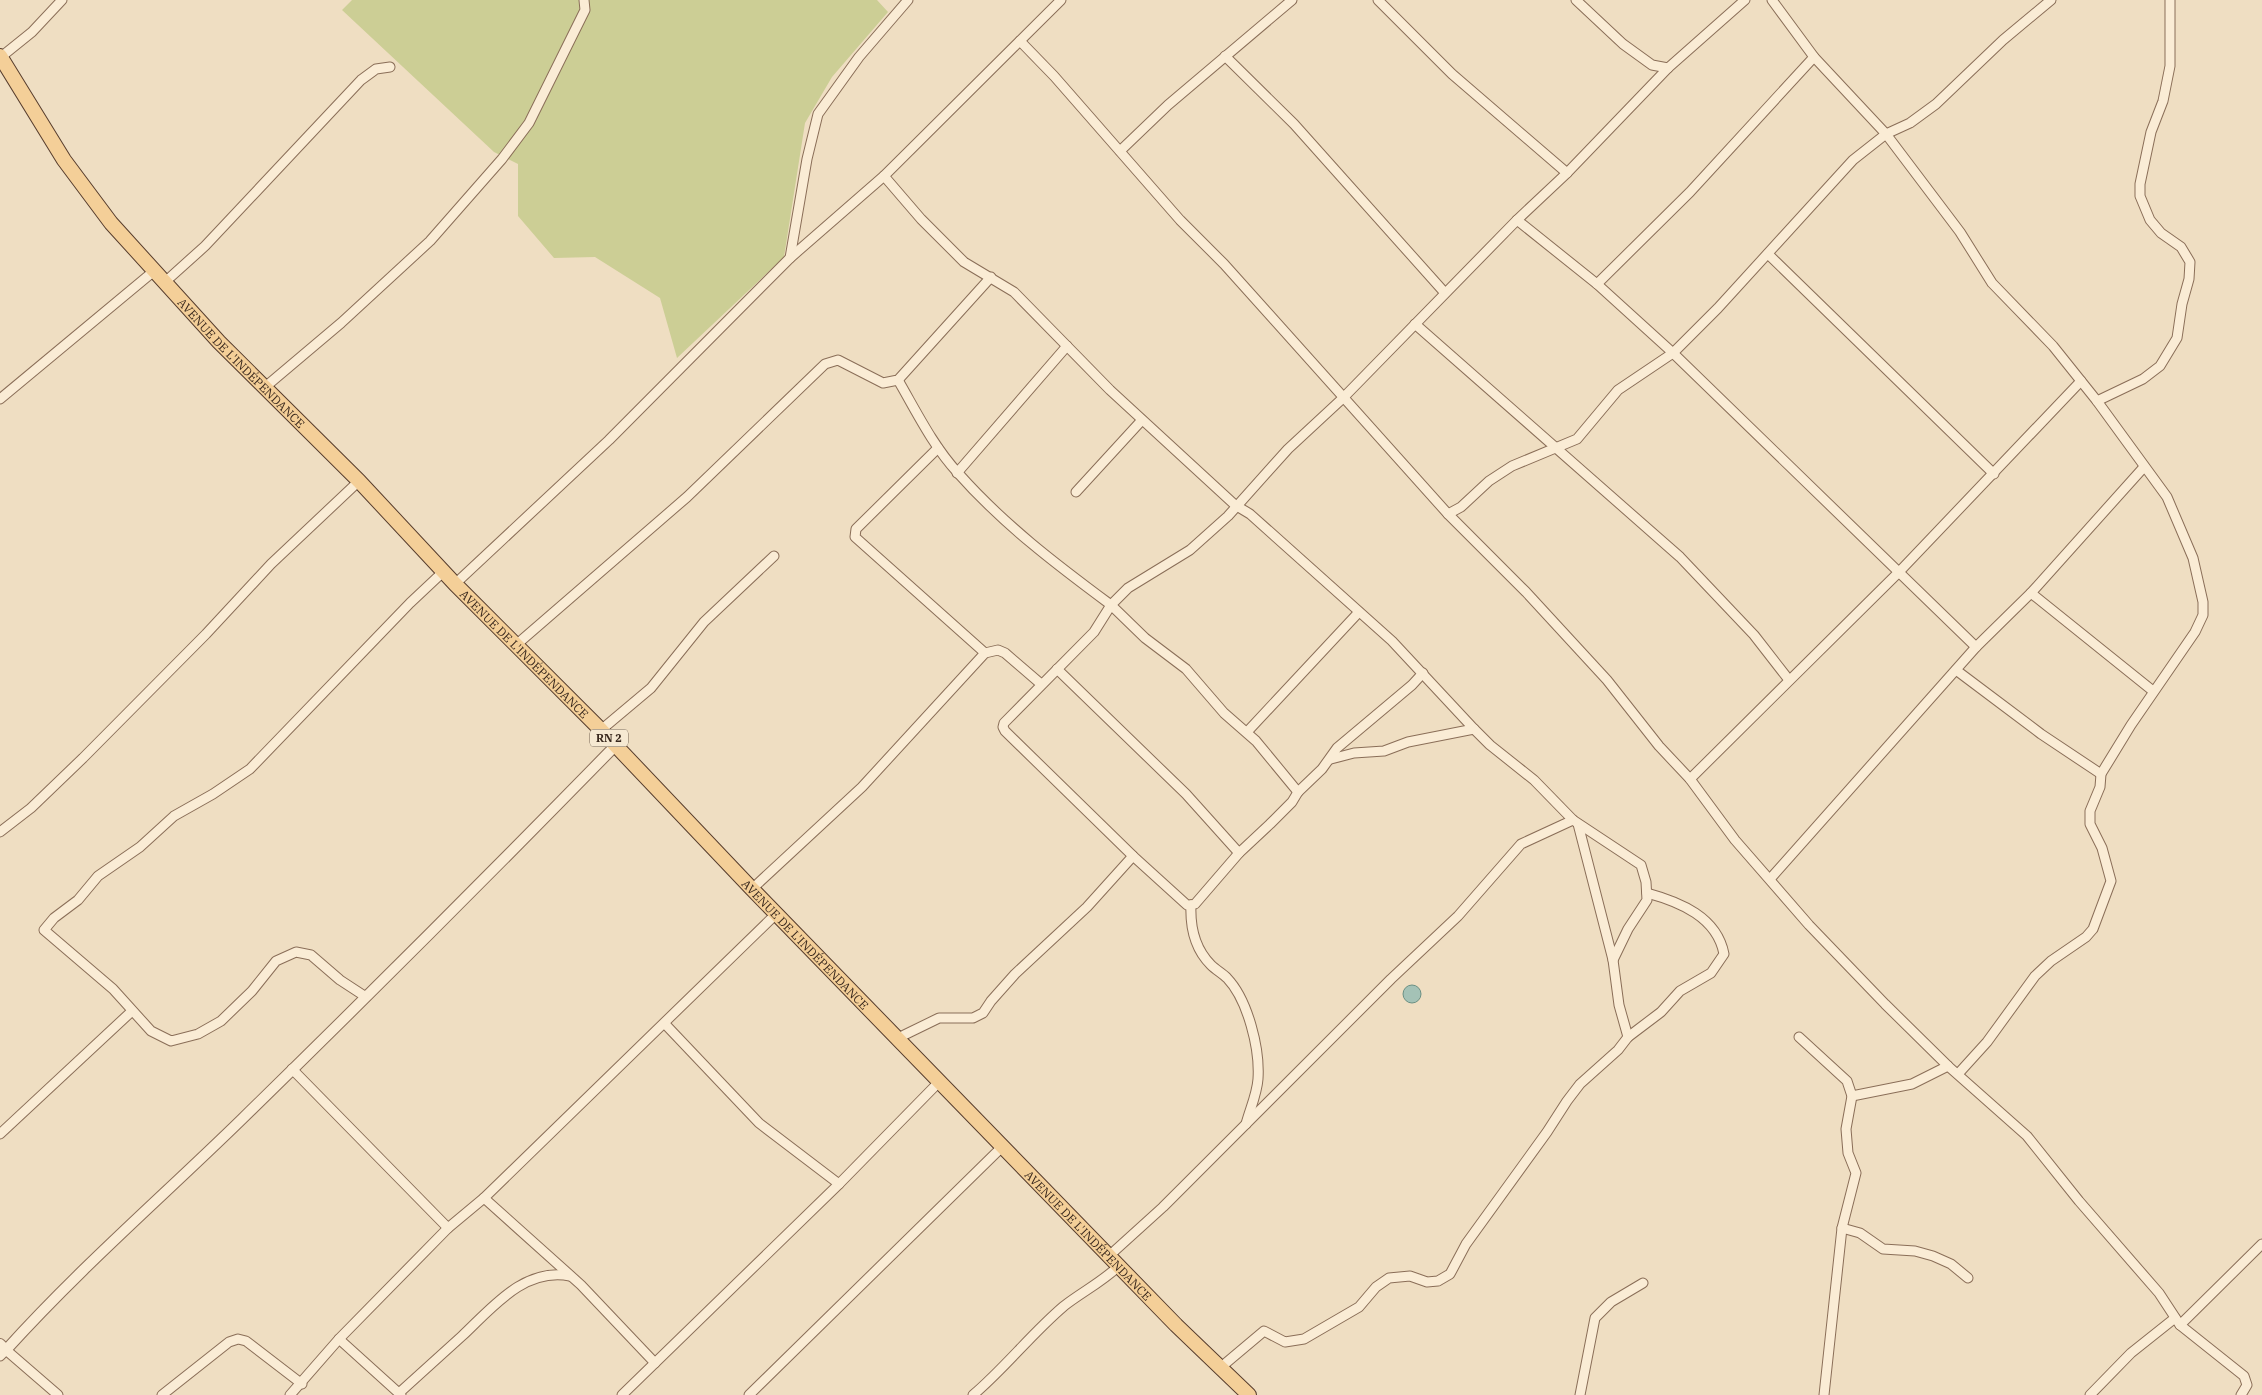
<svg xmlns="http://www.w3.org/2000/svg" width="2262" height="1395" font-family="'IBM Plex Serif',serif">
	<style>
		.green { fill: #ccce95 }
		.water { fill: #a4c2b6; stroke: #6b9084 }
		.lines { fill: none; stroke-linecap: round; stroke-linejoin: round }
		.minor-casing { stroke: #8a6e58; stroke-width: 11 }
		.tertiary-casing { stroke: #8a6e58; stroke-width: 12 }
		.primary-casing { stroke: #573d2d; stroke-width: 16 }
		.minor { stroke: #faecd5; stroke-width: 9 }
		.tertiary { stroke: #faecd5; stroke-width: 10 }
		.primary { stroke: #f4cf98; stroke-width: 14 }
		.labels { text-anchor: middle; dominant-baseline: central; stroke-width: 4; stroke-linejoin: round; paint-order: stroke }
		.shield { fill: #f6e9d2; stroke: #726253; stroke-width: 1 }
		.shield-label { font-size: 11px; font-weight: bold; fill: #39281d }
		.street-label { font-size: 12px; fill: #39281d; stroke: #f6e9d2 }
	</style>
	<rect width="100%" height="100%" fill="#efdec2"/>
	<polygon class="green" points="352,0 877,0 888,12 832,77 805,123 784,257 677,358 660,298 595,257 554,258 518,216 518,164 494,152 342,10"/>
	<circle class="water" cx="1412" cy="994" r="9"/>
	<g class="lines">
		<defs>
			<g id="minor">
				<polyline points="1378,0 1452,74 1567,173"/>
				<polyline points="1576,0 1623,44 1652,65 1668,68"/>
				<polyline points="1772,0 1814,57 1886,134 1960,232 1992,283 2053,346 2097,401 2167,497 2193,558 2203,602 2203,615 2195,632 2131,725 2101,774 2100,787 2090,811 2090,824 2102,848 2111,881 2093,929 2086,937 2051,961 2035,976 1987,1042 1958,1074"/>
				<polyline points="1020,41 1054,76 1180,220 1224,264 1448,514 1526,592 1607,680 1659,746 1690,779 1735,840 1809,925 1885,1004 1948,1066 2027,1136 2079,1201 2159,1293 2180,1325 2244,1376 2247,1385 2241,1395"/>
				<polyline points="1225,56 1294,124 1445,293"/>
				<polyline points="1,57 32,32 62,0"/>
				<polyline points="1120,151 1168,105 1292,0"/>
				<polyline points="884,176 921,219 964,262 1014,292 1110,390 1235,505 1250,514 1392,641 1474,729"/>
				<polyline points="1517,220 1597,284 1673,353 1976,647"/>
				<polyline points="1768,254 1994,474"/>
				<polyline points="790,258 807,159 818,114 859,57 908,0"/>
				<polyline points="165,282 205,246 361,80 376,69 390,67"/>
				<polyline points="1597,284 1690,192 1814,57"/>
				<polyline points="1415,324 1680,557 1754,635 1789,680"/>
				<path d="M898,380c18,31 35,66 60,93 45,51 99,92 153,132l-17,27 -90,91 -1,4 2,4 128,125 54,49h4"/>
				<polyline points="264,388 341,323 430,241 502,159 529,123 585,10 584,0"/>
				<polyline points="0,399 154,271"/>
				<polyline points="2097,401 2143,379 2160,366 2177,338 2182,304 2189,279 2190,262 2181,247 2161,233 2150,220 2140,196 2140,184 2151,132 2163,101 2170,66 2170,0"/>
				<polyline points="938,448 856,529 855,537 985,653"/>
				<polyline points="957,473 1067,346"/>
				<polyline points="1076,492 1142,420"/>
				<polyline points="1448,514 1461,507 1489,481 1512,466 1577,439 1618,390 1673,353 1718,308 1853,160 1886,134 1910,123 1936,104 2003,40 2051,0"/>
				<polyline points="455,584 609,440 790,258 884,176 1061,0"/>
				<polyline points="2031,593 2153,691"/>
				<polyline points="516,645 687,497 825,364 838,360 883,383 898,380 991,277"/>
				<polyline points="1057,669 1186,794 1239,853"/>
				<polyline points="1956,670 2041,734 2101,774"/>
				<polyline points="601,730 651,688 704,622 774,556"/>
				<polyline points="1247,732 1359,612"/>
				<polyline points="1331,759 1354,753 1384,751 1408,742 1474,729 1490,745 1534,780 1573,820 1641,865 1646,882 1647,900 1628,929 1613,960"/>
				<polyline points="1690,779 1899,572 2081,381"/>
				<polyline points="1298,792 1256,741 1224,713 1186,669 1145,638 1111,605 1128,588 1190,550 1228,516 1288,449 1343,398 1517,220 1567,173 1668,68 1745,0"/>
				<polyline points="0,832 31,808 83,758 206,634 271,564 359,481"/>
				<polyline points="1770,879 1976,647 2031,593 2144,467"/>
				<polyline points="752,889 862,787 985,653 998,650 1005,653 1041,684"/>
				<polyline points="1191,905 1195,904 1239,853 1270,824 1292,802 1298,792 1322,769 1337,748 1412,685 1423,673"/>
				<path d="M1191,905c-1,23 4,44 20,60 5,5 11,8 16,13 21,22 33,71 31,101 -1,15 -8,30 -12,45"/>
				<polyline points="366,997 340,980 311,955 296,952 276,961 252,991 221,1021 198,1034 171,1041 151,1031 113,989 44,930 54,918 78,900 98,876 140,847 174,816 213,794 250,769 410,603 443,572"/>
				<polyline points="665,1024 759,1123 839,1184"/>
				<path d="M1628,1037l33,-25 19,-21 31,-18 13,-19c-7,-37 -44,-52 -77,-61"/>
				<polyline points="1799,1037 1847,1081 1852,1096 1846,1129 1848,1153 1856,1173 1842,1228 1824,1395"/>
				<polyline points="898,1038 939,1018 973,1018 983,1013 991,1001 1015,974 1087,907 1133,856"/>
				<polyline points="292,1069 448,1228"/>
				<polyline points="1852,1096 1912,1084 1948,1066"/>
				<polyline points="0,1134 132,1011"/>
				<polyline points="484,1198 581,1285 655,1363"/>
				<polyline points="1842,1228 1860,1233 1883,1249 1915,1251 1933,1256 1951,1264 1968,1278"/>
				<polyline points="1110,1255 1163,1207 1391,979 1458,916 1521,844 1573,820"/>
				<polyline points="2180,1325 2262,1244"/>
				<polyline points="339,1339 401,1395"/>
				<polyline points="0,1356 6,1350 58,1395"/>
				<polyline points="1220,1368 1264,1331 1285,1342 1304,1339 1359,1307 1376,1287 1389,1278 1410,1276 1427,1282 1438,1281 1450,1274 1466,1244 1547,1132 1567,1101 1580,1084 1618,1050 1628,1037 1619,1005 1613,960 1578,824"/>
				<path d="M399,1393c21,-19 42,-38 63,-57 30,-28 62,-69 108,-60"/>
				<polyline points="162,1395 229,1342 238,1339 246,1341 302,1384"/>
				<polyline points="290,1395 339,1339 448,1228 484,1198 776,914"/>
				<polyline points="622,1395 839,1184 939,1082"/>
				<polyline points="749,1395 1003,1146"/>
				<path d="M973,1395c32,-27 58,-61 91,-89 18,-14 38,-24 56,-41"/>
				<polyline points="1580,1395 1595,1318 1611,1302 1643,1283"/>
				<polyline points="2090,1395 2131,1353 2175,1318"/>
			</g>
			<path id="tertiary" d="M0,1344l6,6c73,-81 156,-153 234,-229 127,-124 252,-249 376,-376"/>
			<g id="primary">
				<path id="s1" d="M0,56l64,104 47,63 108,119 140,139 96,103 146,146 151,159 424,436 73,70"/>
			</g>
		</defs>
		<use href="#minor" class="minor-casing"/>
		<use href="#tertiary" class="tertiary-casing"/>
		<use href="#primary" class="primary-casing"/>
		<use href="#minor" class="minor"/>
		<use href="#tertiary" class="tertiary"/>
		<use href="#primary" class="primary"/>
	</g>
	<g class="labels">
		<rect class="shield" x="590" y="729.5" width="38" height="17" rx="4"/>
		<g class="shield-label">
			<text x="609" y="738">RN 2</text>
		</g>
		<g class="street-label">
			<text stroke="none"><textPath href="#s1" startOffset="392">AVENUE DE L'INDÉPENDANCE</textPath></text>
			<text stroke="none"><textPath href="#s1" startOffset="798">AVENUE DE L'INDÉPENDANCE</textPath></text>
			<text stroke="none"><textPath href="#s1" startOffset="1202">AVENUE DE L'INDÉPENDANCE</textPath></text>
			<text stroke="none"><textPath href="#s1" startOffset="1608">AVENUE DE L'INDÉPENDANCE</textPath></text>
		</g>
	</g>
</svg>
